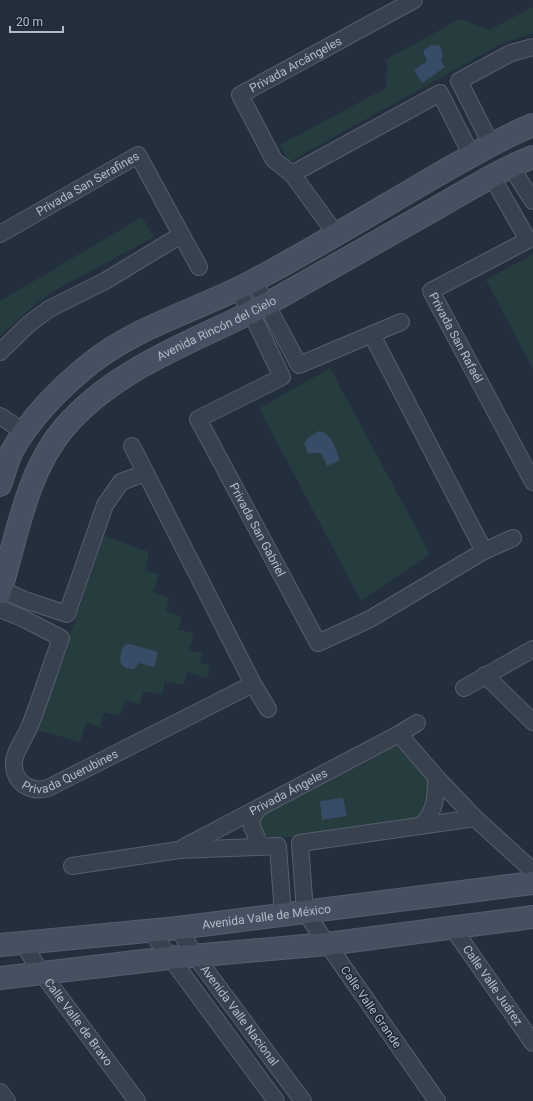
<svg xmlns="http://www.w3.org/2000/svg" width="533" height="1101" font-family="Roboto,sans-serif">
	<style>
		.green { fill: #263c3f; fill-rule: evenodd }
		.water { fill: #394c67 }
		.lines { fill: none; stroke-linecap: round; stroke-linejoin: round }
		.street-casing { stroke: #565f6c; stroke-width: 18 }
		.secondary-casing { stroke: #565f6c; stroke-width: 24 }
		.street { stroke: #38414e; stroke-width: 16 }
		.secondary { stroke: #465061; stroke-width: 22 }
		.labels { text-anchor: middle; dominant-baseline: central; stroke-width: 3; stroke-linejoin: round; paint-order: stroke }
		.street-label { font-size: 12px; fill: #b4bcc9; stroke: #1d2633 }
	</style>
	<rect width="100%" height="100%" fill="#242f3e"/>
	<g class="green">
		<path d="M533,7v26l-32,11 -212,118 -9,-17 106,-57 1,-29 73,-40 29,11zM423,51l20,3 -2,7 -27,9 13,-9z"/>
		<polygon points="142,217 154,237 50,293 32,307 0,336 0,301"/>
		<polygon points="533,254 533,369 486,280"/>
		<path d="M330,368l100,186 -69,47 -102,-193zM306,442l34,18 -19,-7 -8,2 -5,-1 -4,-10z"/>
		<polygon points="104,536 149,552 145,570 159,575 153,592 169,597 166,611 182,617 178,630 194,633 189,650 203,653 200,663 210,666 207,678 187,672 184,685 165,681 162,694 144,691 139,704 125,700 120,716 104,712 100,727 86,723 80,742 37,730"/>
		<polygon points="402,743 437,781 438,810 408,823 273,839 261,833 257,816"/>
	</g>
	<g class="water">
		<polygon points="431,45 440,46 443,54 441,61 445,67 422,83 414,70 427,61 423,51"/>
		<path d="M319,431c13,2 16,17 21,29l-13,6 -6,-13 -13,1 -4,-10 4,-6z"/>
		<path d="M130,644l28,8 -4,15 -15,-4 -5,6c-16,0 -16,-11 -10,-24z"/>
		<polygon points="343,798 347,816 322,820 320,801"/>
	</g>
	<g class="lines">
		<defs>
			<g id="street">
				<polyline points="491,144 459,81 511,53 533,47"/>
				<polyline points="511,167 533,201"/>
				<polyline points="292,174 440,93 472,156"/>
				<path id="s1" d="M492,177l36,63 -97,51 102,191"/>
				<path id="s2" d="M0,234l138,-79 61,112"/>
				<path id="s3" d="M336,234l-44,-60 -18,-14 -34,-65 174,-95"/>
				<polyline points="254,281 299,365 401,322"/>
				<path id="s4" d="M238,289l20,38 24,50 -84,42 120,224 52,-24 114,-68 29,-13"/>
				<polyline points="372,335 484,551"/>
				<polyline points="0,352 29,324 49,309 105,281 181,235"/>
				<polyline points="0,416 24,432"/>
				<polyline points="132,446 253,684 268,709"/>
				<polyline points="0,589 25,600 67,614 105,505 121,482 145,473"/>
				<path id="s5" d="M0,609l22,9 39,20c-11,30 -20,60 -32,90 -5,12 -17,26 -15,39 2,17 18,26 34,21l205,-104"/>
				<polyline points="485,675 533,722"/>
				<polyline points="464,688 533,649"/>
				<polyline points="399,734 436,777 475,818 533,871"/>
				<polyline points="258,809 251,819 252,827 261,847"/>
				<path d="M421,826c15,-16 15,-28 15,-49"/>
				<path id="s6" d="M184,847l215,-113 18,-11"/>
				<polyline points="72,866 179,850 278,846 283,915"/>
				<path id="s7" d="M452,927l81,116"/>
				<path id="s8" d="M178,928l18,29 107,144"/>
				<polyline points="150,930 276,1101"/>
				<path id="s9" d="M22,942l19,30 96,129"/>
				<polyline points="0,1092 7,1101"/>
				<polyline points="437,1101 305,912 300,843 475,818"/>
			</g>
			<g id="secondary">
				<path d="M0,485c4,-11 7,-23 12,-34 19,-34 49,-64 79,-88 46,-37 110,-54 162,-82 61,-32 121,-69 181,-104 32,-18 64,-38 99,-52"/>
				<path id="s10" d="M0,592c17,-55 26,-119 64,-164 55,-65 141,-89 212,-129 55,-31 110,-62 164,-93 30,-17 61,-37 93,-49"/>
				<path id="s11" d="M0,945l178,-17 355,-45"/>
				<polyline points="0,978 169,958 327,944 533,917"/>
			</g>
		</defs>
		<use href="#street" class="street-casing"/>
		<use href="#secondary" class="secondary-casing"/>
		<use href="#street" class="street"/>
		<use href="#secondary" class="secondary"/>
	</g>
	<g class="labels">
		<g class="street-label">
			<text stroke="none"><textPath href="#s3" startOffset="234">Privada Arcángeles</textPath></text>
			<text stroke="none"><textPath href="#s2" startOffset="101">Privada San Serafines</textPath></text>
			<text stroke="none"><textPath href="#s10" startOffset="361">Avenida Rincón del Cielo</textPath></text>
			<text stroke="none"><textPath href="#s1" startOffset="235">Privada San Rafaél</textPath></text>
			<text stroke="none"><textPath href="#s4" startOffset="318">Privada San Gabriel</textPath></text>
			<text stroke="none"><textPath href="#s5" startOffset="277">Privada Querubines</textPath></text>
			<text stroke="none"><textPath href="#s6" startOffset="118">Privada Ángeles</textPath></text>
			<text stroke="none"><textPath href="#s11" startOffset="268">Avenida Valle de México</textPath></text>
			<text stroke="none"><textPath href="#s7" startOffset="71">Calle Valle Juárez</textPath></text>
			<text transform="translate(371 1007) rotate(55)">Calle Valle Grande</text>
			<text stroke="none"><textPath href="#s8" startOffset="107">Avenida Valle Nacional</textPath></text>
			<text stroke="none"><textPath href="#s9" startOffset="98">Calle Valle de Bravo</textPath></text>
		</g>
	</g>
	<path d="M10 26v6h53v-6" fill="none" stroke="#b4bcc9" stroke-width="2"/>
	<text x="16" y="26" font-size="12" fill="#b4bcc9" stroke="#1d2633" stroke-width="3" paint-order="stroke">20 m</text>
</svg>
